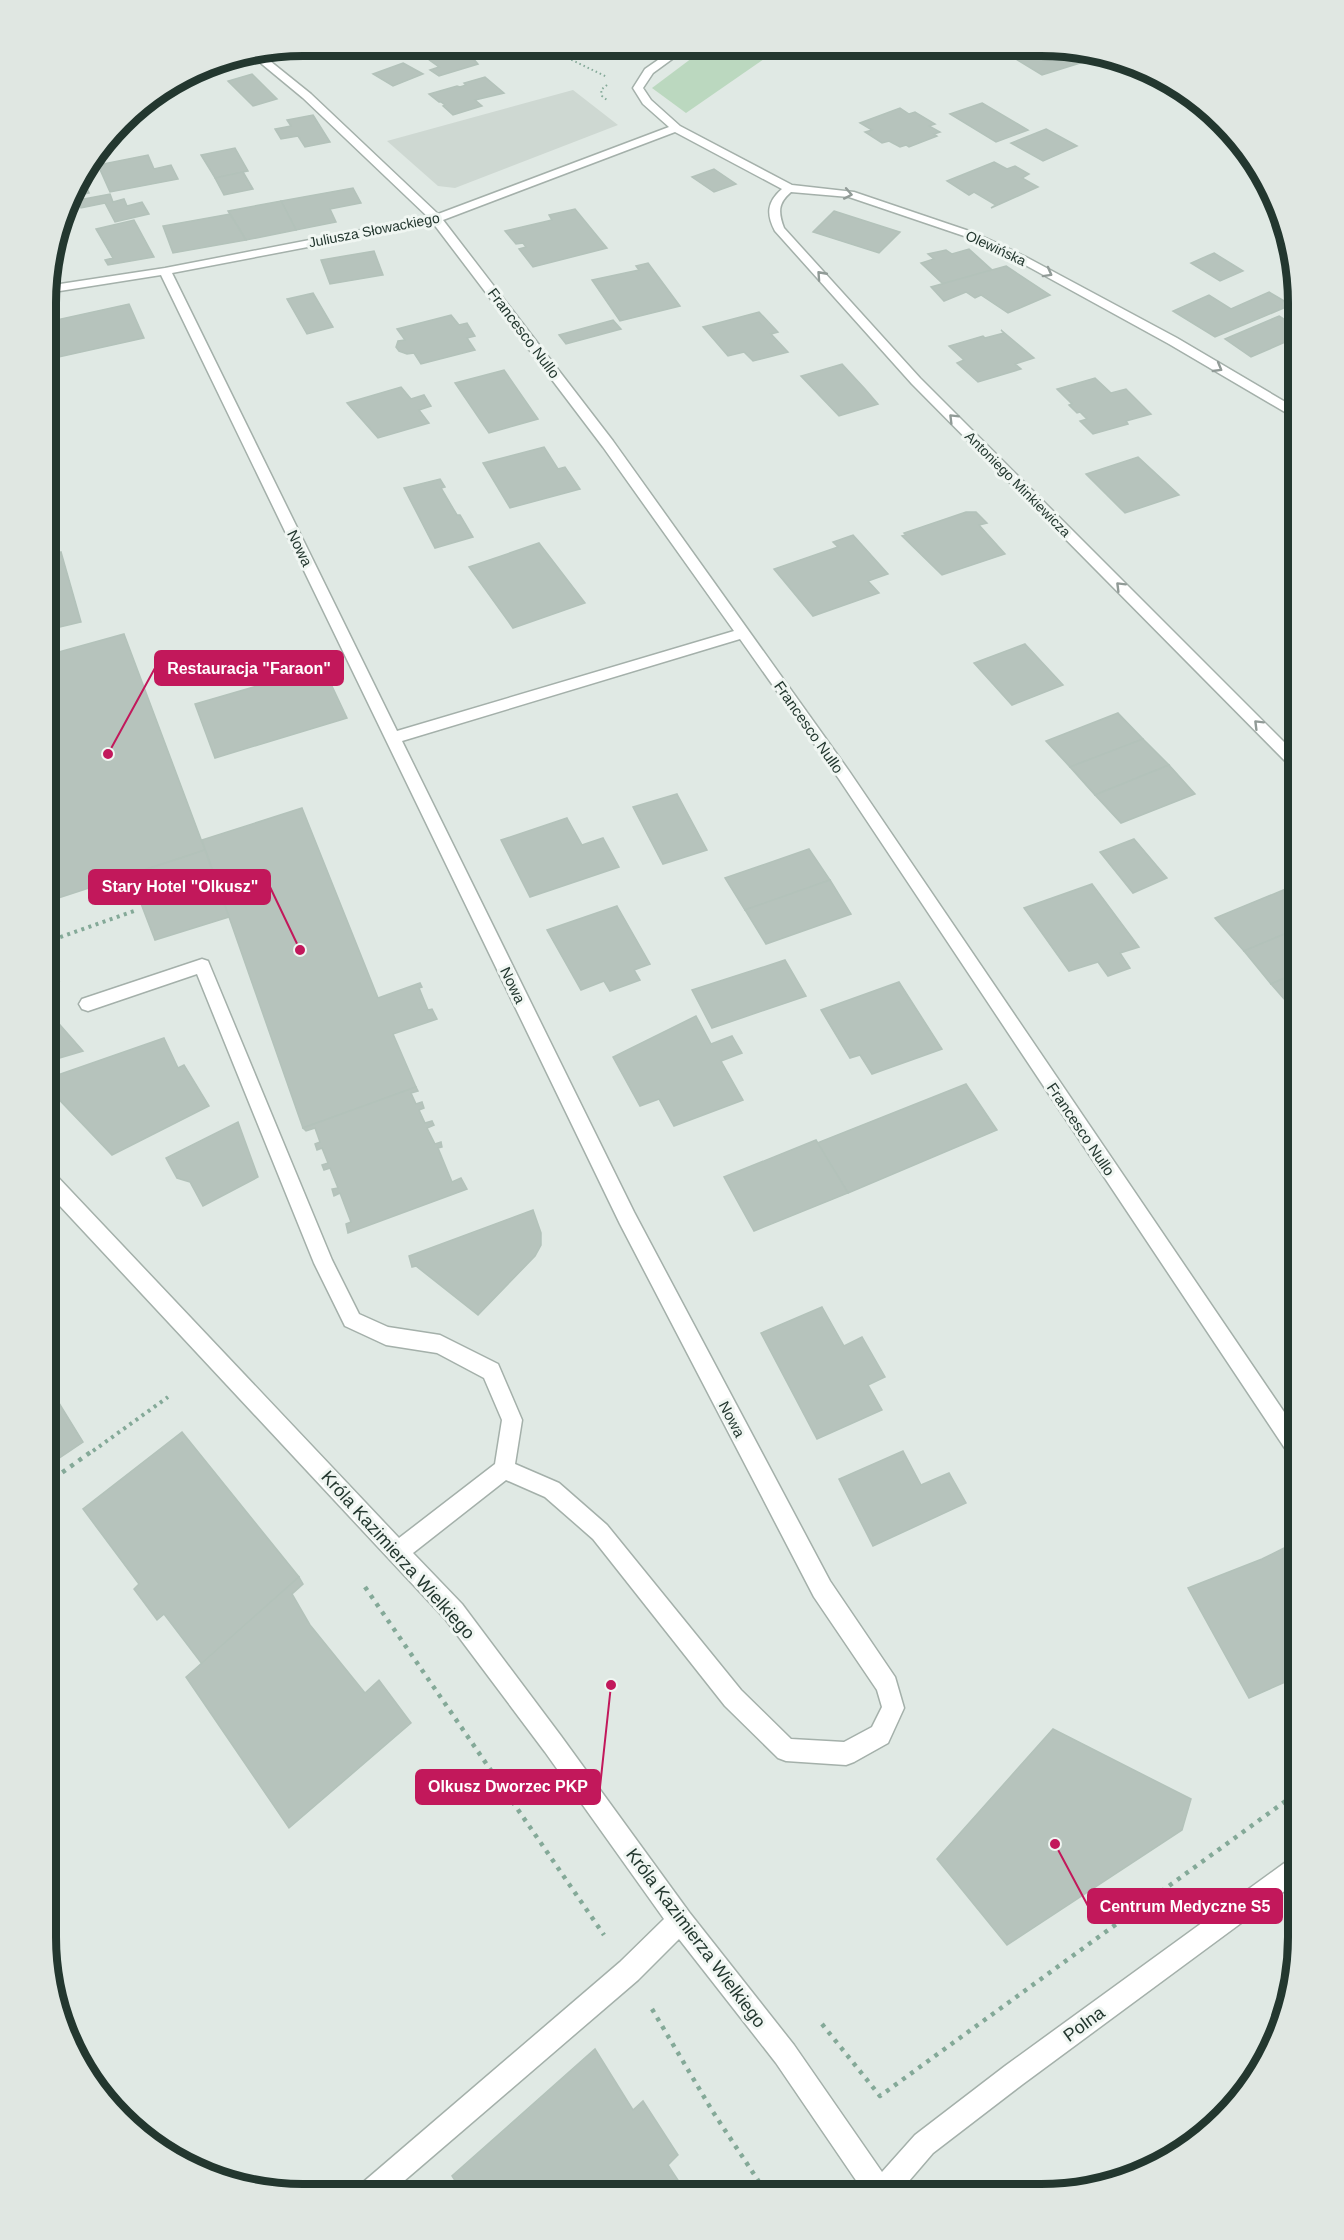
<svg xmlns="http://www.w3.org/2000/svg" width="1344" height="2240" font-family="Arial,sans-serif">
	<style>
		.built { fill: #ced8d2 }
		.green { fill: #bbd8bf }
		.building { fill: #b6c3bc; stroke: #b3c2ba; stroke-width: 1.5 }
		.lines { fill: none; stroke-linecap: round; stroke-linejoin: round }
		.minor-casing { stroke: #a4b0aa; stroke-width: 3 }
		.path-far2 { stroke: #84a998; stroke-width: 2; stroke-dasharray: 1.5 3; stroke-linecap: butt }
		.path-far1 { stroke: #84a998; stroke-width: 4; stroke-dasharray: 3 4.5; stroke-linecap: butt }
		.path { stroke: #84a998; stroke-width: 4.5; stroke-dasharray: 4 6; stroke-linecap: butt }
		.minor { fill: #fff; fill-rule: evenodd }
		.oneway { stroke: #919b97 }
		.labels { text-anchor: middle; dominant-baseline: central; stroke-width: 6; stroke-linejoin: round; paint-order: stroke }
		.far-street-label { font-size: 14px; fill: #23372f; stroke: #f0f6f2 }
		.street-label { font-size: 15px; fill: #23372f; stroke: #f0f6f2 }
		.near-street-label { font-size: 18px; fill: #23372f; stroke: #f0f6f2 }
		.rim { fill: none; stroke: #23372f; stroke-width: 8 }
		.leader { fill: none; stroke: #c2185b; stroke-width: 2 }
		.callout-dot { fill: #c2185b; stroke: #f0f6f2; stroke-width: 2 }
		.callout { fill: #c2185b; stroke: #c2185b; stroke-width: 2 }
		.callout-label { font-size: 16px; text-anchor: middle; font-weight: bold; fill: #fff }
	</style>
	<rect width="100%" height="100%" fill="#e0e9e4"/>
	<polygon class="built" points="573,90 618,125 455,188 438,186 387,141"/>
	<polygon class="green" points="708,46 783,46 686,113 652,88"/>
	<g class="building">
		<polygon points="423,45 478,46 472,48 484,48 489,52 483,56 472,57 478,64 439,76 430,70 439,67 421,54 424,53 417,48"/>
		<polygon points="1010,47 1073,47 1093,59 1042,75 1011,56 1020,53"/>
		<polygon points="237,58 246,65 210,76 200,67"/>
		<polygon points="403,63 423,74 393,86 373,74"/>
		<polygon points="252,74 277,99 253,106 228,81"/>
		<polygon points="485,77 504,93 475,100 482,106 453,115 443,106 445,105 441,102 439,102 429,94 457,86 460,87 466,85 464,83"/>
		<polygon points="153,96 158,104 132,109"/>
		<polygon points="982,103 1028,130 996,142 950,114"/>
		<polygon points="900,108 909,114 915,112 935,124 929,126 940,132 934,134 937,136 909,147 906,145 900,147 889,141 882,143 865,132 872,130 860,123"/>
		<polygon points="313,115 330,142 305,147 298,136 281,139 275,129 291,126 287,120"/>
		<polygon points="1046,129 1077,146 1043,161 1011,143"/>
		<polygon points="235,148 248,171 215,178 201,155"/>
		<polygon points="148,155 154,169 171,165 178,179 110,192 98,165"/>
		<polygon points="994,162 1007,169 1015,166 1029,174 1022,178 1038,187 991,208 996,205 974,192 969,195 947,181"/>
		<polygon points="714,169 736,184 714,192 692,177"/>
		<polygon points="243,172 253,189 224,195 215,178"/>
		<polygon points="82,175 89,193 69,197 72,188"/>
		<polygon points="353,188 361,203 330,209 336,222 296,230 281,201"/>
		<polygon points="110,194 113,202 124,199 127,206 142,202 149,214 115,222 105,203 81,208 78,200"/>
		<polygon points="281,201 296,230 246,240 228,211"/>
		<polygon points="575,209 607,248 533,267 519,249 526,247 523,243 516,244 505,231 552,220 549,215"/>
		<polygon points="834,211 900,232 879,253 813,232"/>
		<polygon points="230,214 246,240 173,253 163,226"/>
		<polygon points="134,220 154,257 108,265 105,260 113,258 96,229"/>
		<polygon points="969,249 992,270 943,284 921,263 934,259 928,254 946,250 952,254"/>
		<polygon points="374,251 383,275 330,284 321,260"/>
		<polygon points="1214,253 1243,271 1220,281 1191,263"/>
		<polygon points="648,263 680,306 620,321 592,280 639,270 636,266"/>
		<polygon points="1006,266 1050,295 1008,313 981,295 975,298 966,292 944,301 931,287"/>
		<polygon points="1269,292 1291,305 1215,337 1173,311 1209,295 1231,309"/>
		<polygon points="313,293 333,327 307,334 287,299"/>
		<polygon points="129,304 144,338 50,359 47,353 47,322"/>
		<polygon points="759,312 778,332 771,334 788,352 753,361 744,352 728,356 703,327"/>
		<polygon points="451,315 459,325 467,323 475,336 467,338 475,350 421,364 414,353 407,354 399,351 396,347 398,341 405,340 397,329"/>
		<polygon points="1279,316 1299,329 1299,336 1251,357 1225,339"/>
		<polygon points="613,320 621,329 566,344 559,335"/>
		<polygon points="1001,330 1034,358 1015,364 1021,369 978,382 957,363 964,360 949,346 983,336 985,338 1004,333"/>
		<polygon points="842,364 865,389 878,404 839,416 801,376"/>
		<polygon points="504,370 538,419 489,433 455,383"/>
		<polygon points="1095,378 1111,393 1126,389 1151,414 1126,421 1128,424 1093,434 1080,421 1087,419 1080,412 1077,413 1069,405 1072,404 1057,389"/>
		<polygon points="401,387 411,399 424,395 431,406 419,410 429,423 378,438 347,403"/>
		<polygon points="544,447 558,469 565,467 580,489 510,508 483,463"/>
		<polygon points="1138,457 1179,495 1125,513 1086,474"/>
		<polygon points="440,479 445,487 441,488 457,515 460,515 473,537 435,548 404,488"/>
		<polygon points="966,512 976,512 987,523 979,525 1005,554 942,575 902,536 906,535 904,533"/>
		<polygon points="853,535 888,574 868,581 879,593 813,616 774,569 838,547 833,542"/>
		<polygon points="539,543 585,603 513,628 469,567"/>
		<polygon points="61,552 81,622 47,630 47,556"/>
		<polygon points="124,634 205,850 49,901 46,892 47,669 58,666 55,653"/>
		<polygon points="1025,644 1063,685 1012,705 974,663"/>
		<polygon points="323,667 347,718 215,758 195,704"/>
		<polygon points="1118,713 1143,739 1070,767 1046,741"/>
		<polygon points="1143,739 1169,765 1095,795 1070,767"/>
		<polygon points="1169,765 1195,794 1121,823 1095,795"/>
		<polygon points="677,794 707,850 663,864 633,807"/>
		<polygon points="302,808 378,998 420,983 422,987 419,988 428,1010 432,1009 437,1019 393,1034 416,1087 303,1128 202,840"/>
		<polygon points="567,818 582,845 603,838 619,867 530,897 501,840"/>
		<polygon points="1134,839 1167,878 1133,893 1100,852"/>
		<polygon points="809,849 830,880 745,910 725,878"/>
		<polygon points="205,850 229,917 155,940 130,875"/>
		<polygon points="830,880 851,914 766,944 745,910"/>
		<polygon points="1092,884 1139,947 1120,953 1130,968 1108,976 1098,962 1069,971 1024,908"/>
		<polygon points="1293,886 1299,893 1299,928 1244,951 1215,918"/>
		<polygon points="617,906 650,964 634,970 640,980 610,991 604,981 581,990 547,930"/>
		<polygon points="1299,928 1299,972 1271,984 1244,951"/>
		<polygon points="785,960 806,996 712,1028 692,990"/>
		<polygon points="1299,972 1299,1016 1271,984"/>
		<polygon points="899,982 942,1049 872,1074 860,1055 850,1058 821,1010"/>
		<polygon points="46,1009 83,1051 46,1062"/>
		<polygon points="696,1016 711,1044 732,1036 742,1053 721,1061 743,1100 674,1126 659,1099 640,1106 613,1057"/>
		<polygon points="164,1038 178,1068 184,1065 209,1106 112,1155 46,1086 46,1079"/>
		<polygon points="966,1084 997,1130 848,1193 817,1143"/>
		<polygon points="416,1087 418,1091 411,1093 416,1104 422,1102 424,1108 419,1110 425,1123 432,1121 434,1125 427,1128 435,1144 441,1142 442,1147 438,1148 452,1182 461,1178 467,1189 348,1233 346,1224 351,1222 340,1193 334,1196 332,1189 338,1188 330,1168 324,1170 322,1165 328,1163 322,1148 317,1150 315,1144 320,1142 315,1128 306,1131 303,1128"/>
		<polygon points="238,1122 258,1177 203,1206 190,1182 177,1178 166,1158"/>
		<polygon points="816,1140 848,1193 754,1231 724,1177"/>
		<polygon points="533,1210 541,1233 541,1245 535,1256 478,1315 416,1266 412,1267 409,1256"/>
		<polygon points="822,1307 844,1346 862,1337 885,1377 868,1385 882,1410 817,1439 761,1333"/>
		<polygon points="46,1382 83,1442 49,1465 46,1459"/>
		<polygon points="182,1432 299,1577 202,1664 164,1614 157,1620 134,1589 139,1584 83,1509"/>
		<polygon points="903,1451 921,1485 949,1473 966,1503 873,1546 839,1479"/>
		<polygon points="1296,1542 1299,1547 1299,1676 1249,1698 1188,1588 1262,1559"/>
		<polygon points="299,1577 303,1584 292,1594 310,1625 365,1693 379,1680 411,1723 289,1828 186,1677"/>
		<polygon points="1053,1729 1191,1799 1182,1830 1007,1945 937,1859"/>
		<polygon points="595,2049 633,2110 643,2101 678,2155 668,2165 687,2194 463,2193 452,2176"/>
	</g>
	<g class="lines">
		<defs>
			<path id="minor" d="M678,46h12l-37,27 -10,15 8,12 29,26 112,59 62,7 121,41 51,24 151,81 122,72v9l-4,-1 -126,-74 -151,-83 -51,-24 -118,-40 -58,-5c-13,11 -13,20 -7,36l136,150 379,379v14l-5,-1 -382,-386 -137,-153c-9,-17 -8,-29 7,-42l-107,-57 -232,88 170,221 236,330 450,663v28l-7,-3 -453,-680 -99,-140 -338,102 232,471 196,369 65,96 9,31 -16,35 -34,19 -8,3 -60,-4 -8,-3 -53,-52 -132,-167 -48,-42 -39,-17 -93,73 49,51 99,132 128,176 105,133 88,127 33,-37 90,-69 285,-207 8,-4v26l-275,203 -90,69 -36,42h-31l-90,-132 -97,-124 -41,41 -248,213h-33l4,-9 259,-222 44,-43 -119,-167 -99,-132 -400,-429v-21l7,2 346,366 96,-74 7,-44 -18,-42 -47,-25 -51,-8 -41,-19 -31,-63 -117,-289 -109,37 -6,-2 -3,-5 3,-5 120,-40 6,2 124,299 27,54 29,13 52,8 58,29 24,56 -7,44 44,19 48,42 134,165 50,49 53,3 28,-15 10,-20 -5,-17 -63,-93 -194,-373 -459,-949 -114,18v-7l118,-18 263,-51 -125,-119 -52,-43 9,-2 51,41 127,120 231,-87 -26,-23 -10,-16 12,-19zM433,223l170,224 131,184 -337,100 -225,-458z"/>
		</defs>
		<use href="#minor" class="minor-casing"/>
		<g class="path-far2">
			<polyline points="543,46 607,77"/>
			<polyline points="607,85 601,90 602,96 608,101"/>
		</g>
		<g class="path-far1">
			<polyline points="46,942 134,911"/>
			<polyline points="46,973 59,983"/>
			<polyline points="93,1451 168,1397"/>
		</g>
		<g class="path">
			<polyline points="46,1484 95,1449"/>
			<polyline points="365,1587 604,1935"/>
			<polyline points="652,2009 713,2112 767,2194"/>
			<polyline points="822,2024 880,2096 1298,1792"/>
		</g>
		<use href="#minor" class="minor"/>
	</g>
	<defs><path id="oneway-chevron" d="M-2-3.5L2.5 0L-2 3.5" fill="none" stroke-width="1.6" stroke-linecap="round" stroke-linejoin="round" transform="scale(1.5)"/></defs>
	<g class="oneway">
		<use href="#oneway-chevron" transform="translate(848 194) rotate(11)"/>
		<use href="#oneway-chevron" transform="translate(1048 273) rotate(29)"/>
		<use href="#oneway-chevron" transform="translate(821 275) rotate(-132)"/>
		<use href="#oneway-chevron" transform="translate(1218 368) rotate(30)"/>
		<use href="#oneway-chevron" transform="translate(953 418) rotate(-135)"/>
		<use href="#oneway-chevron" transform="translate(1120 586) rotate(-135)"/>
		<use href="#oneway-chevron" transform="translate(1258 724) rotate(-135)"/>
	</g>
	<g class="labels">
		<g class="far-street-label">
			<text transform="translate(374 230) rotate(-11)">Juliusza Słowackiego</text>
			<text transform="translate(996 248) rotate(25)">Olewińska</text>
			<text transform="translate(1018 484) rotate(45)">Antoniego Minkiewicza</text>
		</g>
		<g class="street-label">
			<text transform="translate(524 333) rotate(53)">Francesco Nullo</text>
			<text transform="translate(300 548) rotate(64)">Nowa</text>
			<text transform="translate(809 727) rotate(55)">Francesco Nullo</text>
			<text transform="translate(513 985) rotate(64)">Nowa</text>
			<text transform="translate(1081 1129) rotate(56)">Francesco Nullo</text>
			<text transform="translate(732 1419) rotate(62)">Nowa</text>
		</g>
		<g class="near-street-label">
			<text transform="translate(398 1555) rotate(48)">Króla Kazimierza Wielkiego</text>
			<text transform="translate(696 1938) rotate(53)">Króla Kazimierza Wielkiego</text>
			<text transform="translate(1084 2024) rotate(-36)">Polna</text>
		</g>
	</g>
	<path d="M0 0H1344V2240H0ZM303 56H1041A247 247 0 0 1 1288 303V1937A247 247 0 0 1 1041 2184H303A247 247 0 0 1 56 1937V303A247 247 0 0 1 303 56Z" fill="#e0e7e2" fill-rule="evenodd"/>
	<path class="rim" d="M303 56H1041A247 247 0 0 1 1288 303V1937A247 247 0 0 1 1041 2184H303A247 247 0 0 1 56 1937V303A247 247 0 0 1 303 56Z"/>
	<path class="leader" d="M108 754L155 668M300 950L270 887M611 1685L600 1787M1055 1844L1088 1906"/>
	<g class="callout-dot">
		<circle cx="108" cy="754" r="6"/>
		<circle cx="300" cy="950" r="6"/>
		<circle cx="611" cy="1685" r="6"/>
		<circle cx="1055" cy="1844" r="6"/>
	</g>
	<g class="callout">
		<rect x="155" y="651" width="188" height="34" rx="6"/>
		<rect x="89" y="870" width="181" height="34" rx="6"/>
		<rect x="416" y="1770" width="184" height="34" rx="6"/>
		<rect x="1088" y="1889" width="194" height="34" rx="6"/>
	</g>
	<g class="callout-label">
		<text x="249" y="674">Restauracja "Faraon"</text>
		<text x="180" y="892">Stary Hotel "Olkusz"</text>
		<text x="508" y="1792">Olkusz Dworzec PKP</text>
		<text x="1185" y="1912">Centrum Medyczne S5</text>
	</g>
</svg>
